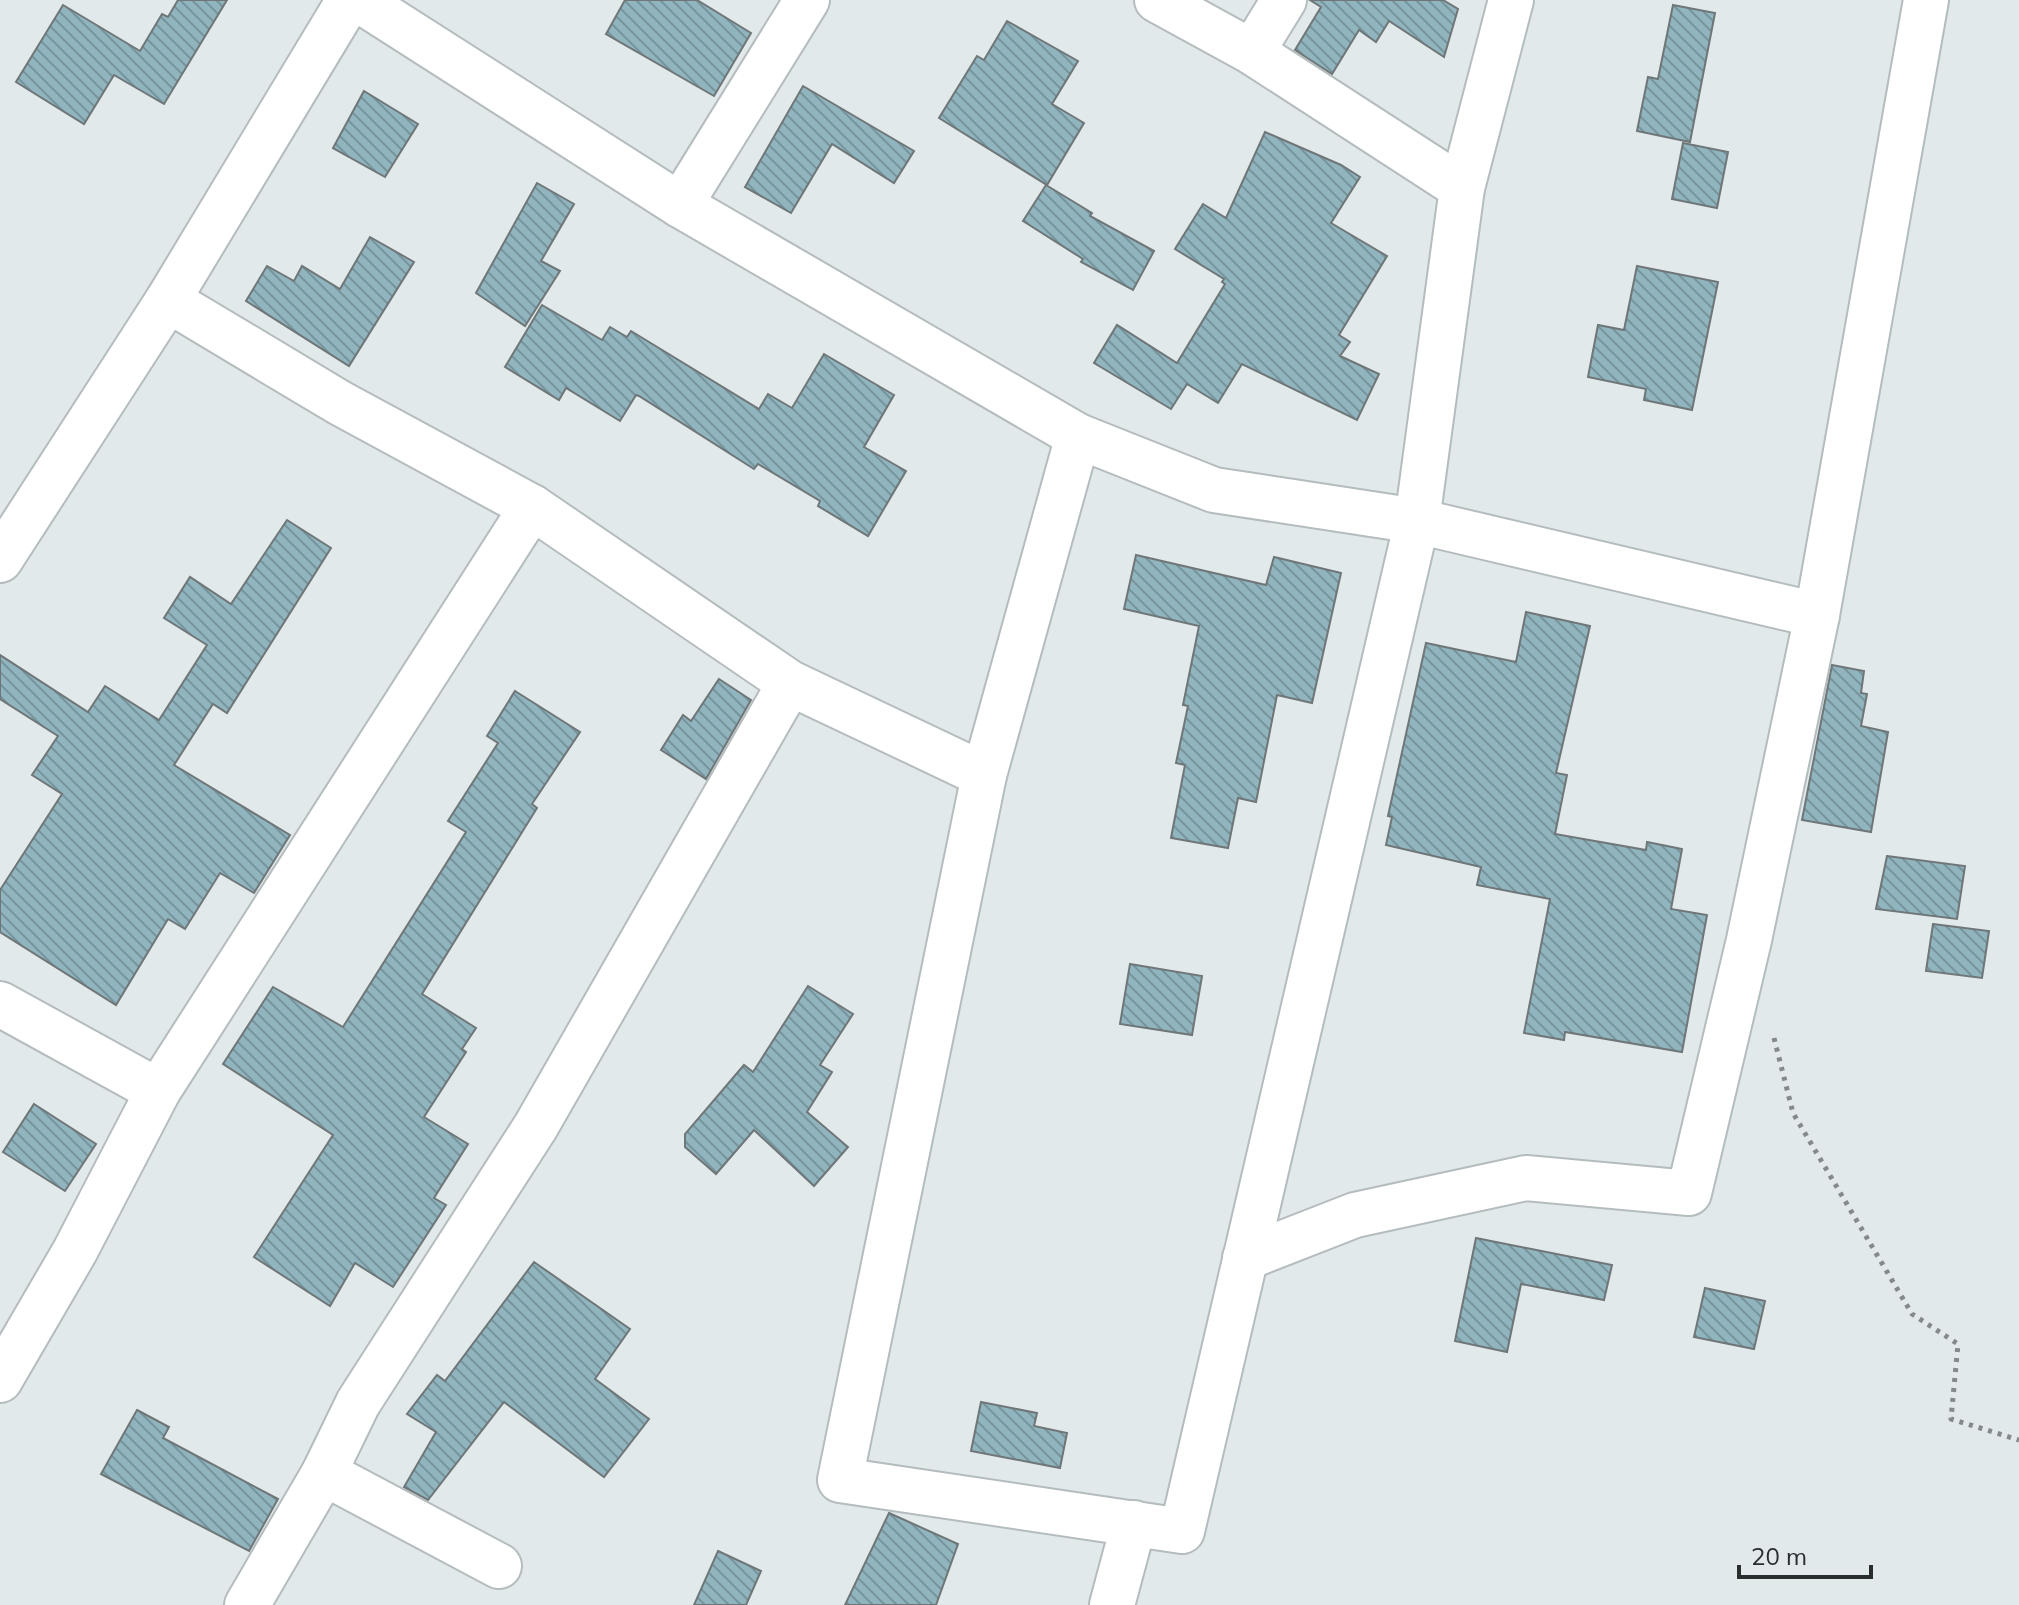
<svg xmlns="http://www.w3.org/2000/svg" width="2019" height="1605" font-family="Mulish,sans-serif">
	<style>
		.building { fill: url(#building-back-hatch); stroke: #6f7678; stroke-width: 2 }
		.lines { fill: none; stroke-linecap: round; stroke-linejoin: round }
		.minor-casing { stroke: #b4bcbe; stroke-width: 48 }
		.path { stroke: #84898a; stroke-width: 5; stroke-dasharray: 4 6; stroke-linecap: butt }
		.minor { stroke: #fff; stroke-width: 44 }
	</style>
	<defs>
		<pattern id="building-back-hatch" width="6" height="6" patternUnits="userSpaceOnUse" patternTransform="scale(2)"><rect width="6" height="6" fill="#91b5bf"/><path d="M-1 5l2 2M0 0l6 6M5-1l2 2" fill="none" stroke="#76949c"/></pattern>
	</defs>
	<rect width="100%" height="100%" fill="#e1e9eb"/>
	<g class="building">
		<polygon points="178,0 227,0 164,104 114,75 84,124 16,82 63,5 140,51 162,14 168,17"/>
		<polygon points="625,0 697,0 751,33 714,96 606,34"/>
		<polygon points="1310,0 1443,0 1458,9 1444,57 1389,21 1376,42 1359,30 1332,74 1295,50 1321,7"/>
		<polygon points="1673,5 1715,13 1690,142 1637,131 1648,77 1658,79"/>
		<polygon points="1007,21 1078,61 1052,104 1084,123 1047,185 939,118 977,56 984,60"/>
		<polygon points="803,86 914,151 894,183 832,144 791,213 745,187"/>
		<polygon points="364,91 418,124 385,177 333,148"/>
		<polygon points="1265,132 1341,165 1360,177 1331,223 1387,256 1339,335 1350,342 1340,356 1379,374 1357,420 1242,364 1218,403 1187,384 1171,409 1094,363 1117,325 1177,363 1225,284 1222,282 1224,279 1175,249 1203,204 1226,218"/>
		<polygon points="1683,143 1728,152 1717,208 1672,199"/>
		<polygon points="537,183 574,204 541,261 560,271 525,326 476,293"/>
		<polygon points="1046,185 1092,213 1090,216 1154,251 1133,290 1081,262 1083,259 1023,221"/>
		<polygon points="370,237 414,262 349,366 246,301 267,266 294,281 302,266 340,289"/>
		<polygon points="1637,266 1718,282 1692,410 1644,400 1646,389 1588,377 1598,325 1624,330"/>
		<polygon points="542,305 602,340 610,327 627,337 631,331 759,409 768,394 792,408 824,354 894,395 864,447 906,471 868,536 818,506 820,501 758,464 754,469 639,396 636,395 620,421 566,388 559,400 505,367"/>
		<polygon points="287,520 331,548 227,713 213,704 174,765 290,835 254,893 220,873 185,929 168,919 116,1005 0,932 0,890 62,794 32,775 58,736 0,699 0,655 88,712 105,686 159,720 207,645 164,618 190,577 231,604"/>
		<polygon points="1136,555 1266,585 1274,557 1341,573 1312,703 1277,695 1256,802 1238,798 1228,848 1171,838 1185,765 1176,763 1188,706 1183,705 1199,626 1124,609"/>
		<polygon points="1526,612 1590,626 1556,773 1567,775 1555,834 1646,850 1647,842 1682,849 1671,909 1707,915 1682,1052 1565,1032 1564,1040 1524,1033 1550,899 1477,885 1481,867 1386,845 1392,817 1388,816 1426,643 1516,662"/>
		<polygon points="1832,665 1864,671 1861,693 1867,694 1861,726 1888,732 1871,832 1802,820"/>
		<polygon points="719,679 751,700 706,779 661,750 683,715 691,721"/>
		<polygon points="515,691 580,732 532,804 537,808 422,994 476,1028 462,1049 466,1052 424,1117 468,1144 434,1198 446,1205 393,1287 355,1263 330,1306 254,1257 333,1135 223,1064 273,987 343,1027 466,832 448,821 498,743 487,736"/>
		<polygon points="1887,856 1965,866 1957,919 1876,909"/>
		<polygon points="1933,924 1989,931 1982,978 1926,971"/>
		<polygon points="1130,964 1202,976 1192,1035 1120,1024"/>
		<polygon points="808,986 853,1014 820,1065 832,1072 807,1112 848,1147 814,1186 754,1130 716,1174 685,1147 685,1134 744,1065 753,1072"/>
		<polygon points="34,1104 96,1144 65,1191 3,1152"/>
		<polygon points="1476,1238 1612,1265 1604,1300 1521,1284 1507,1352 1455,1341"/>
		<polygon points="534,1262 630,1329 595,1379 649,1419 604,1477 504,1402 428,1500 404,1487 436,1432 407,1414 437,1375 445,1381"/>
		<polygon points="1705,1288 1765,1301 1754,1349 1694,1337"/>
		<polygon points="981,1402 1037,1413 1034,1426 1067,1433 1060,1468 971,1451"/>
		<polygon points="137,1410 169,1427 163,1438 278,1499 249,1551 101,1474"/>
		<polygon points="889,1513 958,1544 936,1605 845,1605"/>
		<polygon points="718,1551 761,1571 746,1605 694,1605"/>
	</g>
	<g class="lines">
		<defs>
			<g id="minor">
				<polyline points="359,0 680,205 1078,436 1214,490 1417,521 1817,615"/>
				<polyline points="1157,0 1252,52 1462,188"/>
				<polyline points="1252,52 1284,0"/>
				<polyline points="680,205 807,0"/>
				<polyline points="168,300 340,403 532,507 790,683 984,775"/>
				<polyline points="1078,436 984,775 840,1480 1182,1531 1417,521 1462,188 1511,0"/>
				<polyline points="0,560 168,300 349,0"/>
				<polyline points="0,1004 158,1091"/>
				<polyline points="1245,1258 1355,1215 1526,1178 1689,1193 1749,940 1817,615 1926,0"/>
				<polyline points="0,1380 75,1251 158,1091 532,507"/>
				<polyline points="324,1473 499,1566"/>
				<polyline points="247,1605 324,1473 358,1403 536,1126 790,683"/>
				<polyline points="1112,1605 1134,1523"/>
			</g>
		</defs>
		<use href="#minor" class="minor-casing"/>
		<polyline class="path" points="1774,1038 1793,1113 1912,1314 1958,1344 1951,1419 2019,1440"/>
		<use href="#minor" class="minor"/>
	</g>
	<path d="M1739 1565v12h132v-12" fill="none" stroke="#292d2d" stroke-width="4"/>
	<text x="1751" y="1565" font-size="24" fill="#292d2d" stroke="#e1e9eb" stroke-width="6" paint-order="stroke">20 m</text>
</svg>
